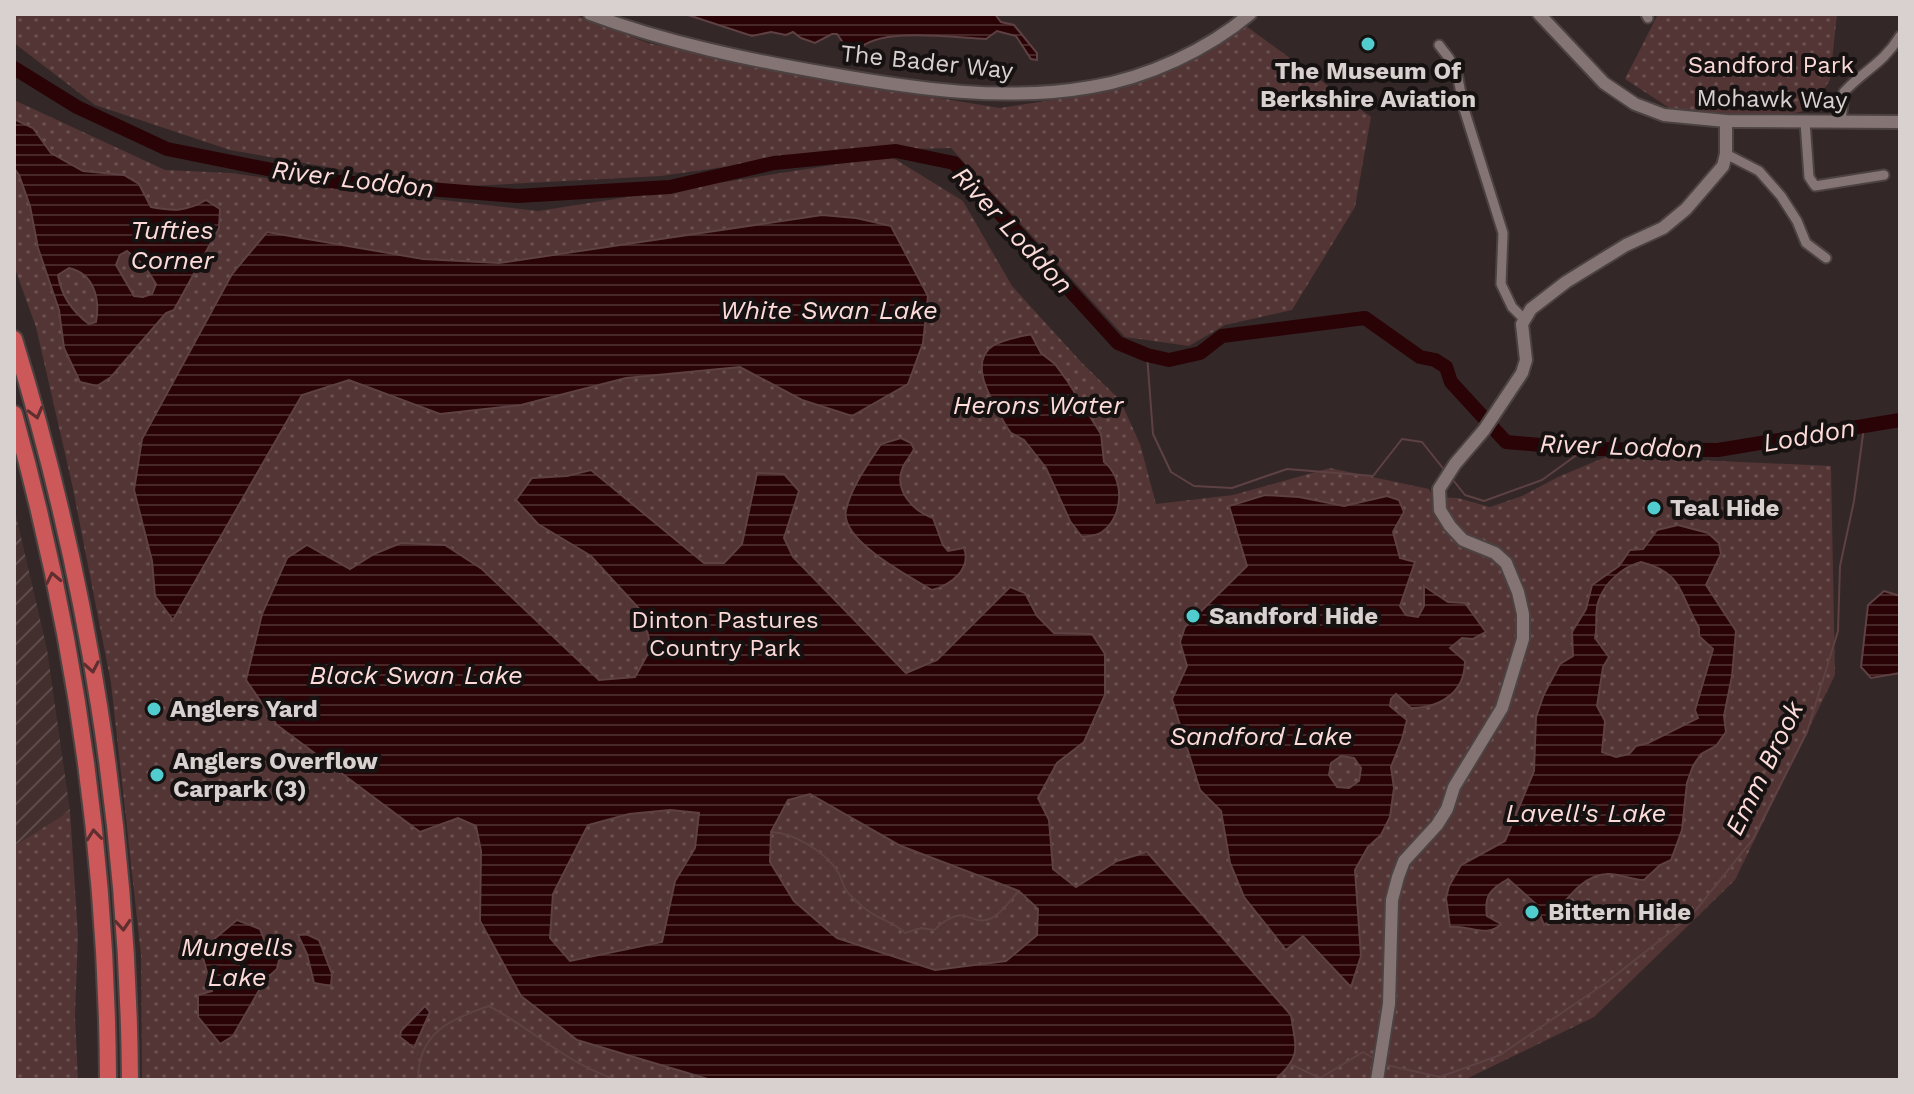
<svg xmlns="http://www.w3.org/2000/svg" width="1914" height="1094" font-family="'Work Sans',sans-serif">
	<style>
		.industrial { fill: url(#industrial-furrows) }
		.grass { fill: url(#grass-dots) }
		.water { fill: url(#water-rules); stroke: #5e4143; stroke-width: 2; fill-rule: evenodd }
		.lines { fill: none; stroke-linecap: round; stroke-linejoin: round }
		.stream { stroke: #5e4143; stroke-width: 2 }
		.river { stroke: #2a0306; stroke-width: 14 }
		.street-casing { stroke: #4c4242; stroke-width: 13 }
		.secondary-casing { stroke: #4c4242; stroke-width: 16 }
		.highway-casing { stroke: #4c4242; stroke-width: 20 }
		.street { stroke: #847574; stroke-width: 9 }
		.secondary { stroke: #847574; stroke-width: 12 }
		.highway { stroke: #cc585a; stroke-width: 16 }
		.oneway { stroke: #5f2e2f }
		.poi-dot { fill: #52cdcf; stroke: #171212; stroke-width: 3 }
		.labels { text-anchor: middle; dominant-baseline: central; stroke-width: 8; stroke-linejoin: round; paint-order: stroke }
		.street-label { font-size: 24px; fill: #d9d1d0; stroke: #171212 }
		.park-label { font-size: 24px; fill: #fbd9d7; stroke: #171212 }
		.poi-label { font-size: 24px; font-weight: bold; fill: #d9d1d0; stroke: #171212; text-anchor: start }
		.water-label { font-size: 26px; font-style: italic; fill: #fddbd9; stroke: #171212 }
	</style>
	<defs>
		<pattern id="industrial-furrows" width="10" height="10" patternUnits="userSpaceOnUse" patternTransform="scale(2)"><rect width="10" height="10" fill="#422f2e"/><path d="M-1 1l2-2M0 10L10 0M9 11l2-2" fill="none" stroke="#5d4c4b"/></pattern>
		<pattern id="grass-dots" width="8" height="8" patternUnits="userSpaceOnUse" patternTransform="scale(2)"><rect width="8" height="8" fill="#523534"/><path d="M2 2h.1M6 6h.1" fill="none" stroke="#6a5150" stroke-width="1.8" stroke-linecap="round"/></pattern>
		<pattern id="water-rules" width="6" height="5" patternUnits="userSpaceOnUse" patternTransform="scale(2)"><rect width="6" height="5" fill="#2a0306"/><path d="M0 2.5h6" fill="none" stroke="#482729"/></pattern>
	</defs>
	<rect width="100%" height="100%" fill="#342727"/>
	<polygon class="industrial" points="14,507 47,649 70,811 14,846"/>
	<g class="grass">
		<polygon points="14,14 573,14 648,43 853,84 1000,108 1112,91 1246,26 1371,117 1355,207 1292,310 1225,325 1189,346 1125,337 951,148 837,151 661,176 470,186 389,178 230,150 95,105 14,43"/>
		<polygon points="1658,14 1837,14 1830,80 1811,109 1780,117 1671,109 1625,79"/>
		<polygon points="14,100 165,170 231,173 323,186 538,211 890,156 963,201 1012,286 1082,363 1120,400 1140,444 1156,504 1233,495 1330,468 1429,489 1433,497 1458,498 1490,507 1522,496 1558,477 1608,456 1831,466 1835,675 1735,880 1594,1017 1464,1080 142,1080 141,955 111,683 72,484 36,327 14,266"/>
		<polygon points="70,811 78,935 75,1015 78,1080 14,1080 14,846"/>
	</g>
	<g class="water">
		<path d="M685,14h310l6,8 13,3 23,28v7l-6,-1 -15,-23 -19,-5 -11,8c-31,-1 -107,-13 -128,11l-12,-3 -9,-13h-5l-17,9 -14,-5 -8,-6 -7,3 -15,-3 -19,4z"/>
		<path d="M14,119l19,9 18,25 32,18 41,4 15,9 12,23c22,4 35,5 55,-7l14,9 -1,19 -45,82 -8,3 -55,64 -14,9 -17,-4 -16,-34 -5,-38 -21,-62 -8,-42 -11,-31 -5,-7zM127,251l17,14 12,19 -4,10 -9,3 -9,-1 -18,-31 4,-10zM69,268c26,6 31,32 27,54l-7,2c-16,-12 -28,-29 -31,-49z"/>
		<polygon points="822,215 856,218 891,226 928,296 923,343 908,384 852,416 802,400 740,367 626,378 521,405 440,414 349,380 302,395 173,620 155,596 152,561 134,490 142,439 232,274 267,232 423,259 499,263"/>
		<path d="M1031,334l10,19 14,11 13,18 33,52 3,28c21,16 20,55 -2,70 -5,4 -14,4 -20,5l-12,-16 -24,-53 -22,-28 -13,-7 -5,-7c-11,-21 -41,-63 -12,-81 10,-6 25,-8 37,-11z"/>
		<path d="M901,438l10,5 3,6c-3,7 -8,11 -11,18 -10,23 10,44 30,51l10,27 5,6 16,-3c8,22 -14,37 -32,42 -22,-13 -93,-50 -86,-80 5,-23 22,-46 35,-66z"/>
		<path d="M591,470l113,93h20l18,-19 15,-71 27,1 15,17 -15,47 9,19 113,116 31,-13 73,-73 15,6 12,23 17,17 38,1 13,20v41l-21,47 -27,21 -19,35 11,22 4,49 23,18 41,-26 30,-9 144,163c5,34 11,41 -16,65h-564l-134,-40 -56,-44 -41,-75 1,-70 -5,-25 -18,-8 -38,14 -143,-107 -31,-45 16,-66 25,-56 20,-13 43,24 24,-15 27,-11 44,2 37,24 117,111 36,-3 16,-29 -8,-35 -52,-57 -53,-32 -22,-24 16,-22 35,-2zM810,794l91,52 118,45 19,18 -1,26 -31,26 -71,9 -98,-32 -43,-37 -24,-39 1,-30 17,-32zM670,810l29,3 -4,35 -20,33 -13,61 -92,19 -20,-23 3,-44 35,-69 41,-11z"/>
		<path d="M1265,495l34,2 45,9 43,-10 12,4 5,12 -11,20 7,26 15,4 -15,44 6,9 12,2 6,-11v-20l24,16 17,1 21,29 -13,7 -11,-1 -12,10 15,13c0,31 -24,47 -54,47l-15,-14 -5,5 -1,7 17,14 -5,19 -11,28 3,21 -4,29 -9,18 -13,12 -13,23 6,86 -10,31 -48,-51 -17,14 -42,-53 -14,-34 -9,-52 -21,-21 -28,-91 15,-33 -7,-24 5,-15 62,-61 -18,-60zM1341,756l13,2 7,10 -2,13 -10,7 -12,-1 -8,-12 2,-12z"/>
		<path d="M1678,525l30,8 11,10 2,11 -15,31 30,46 -4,45 -8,40 2,16 -10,14 -15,8 -8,12 -6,17 -5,47 -11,30 -11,5 -16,15c-13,0 -25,-7 -37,-6 -28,1 -44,33 -63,51l-8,-21 -28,-25c-18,10 -24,17 -21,37l14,8c-13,15 -34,0 -51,3l-4,-29 3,-12 12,-21 44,-24 29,-70 2,-54 8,-23 16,-30 13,-8 -1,-24 14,-23 6,-24 27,-19 11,-16 13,-1 14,-19zM1641,562c43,11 38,32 58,66v8l14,13 -18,61 3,8 -50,25 -12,3 -7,8 -13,3 -14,-5 3,-31 -8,-15 6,-39 6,-10 -14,-19c3,-12 -1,-27 4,-38 6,-18 24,-33 42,-38z"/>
		<polygon points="1884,591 1900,596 1900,673 1871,678 1861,667 1868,605"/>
		<polygon points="237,920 260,929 265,942 283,943 277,969 265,980 233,1036 220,1044 198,1017 198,995 212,991 201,950"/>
		<polygon points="306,934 319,940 332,974 331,986 314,983 307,954 298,935"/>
		<polygon points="425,1006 430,1012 414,1048 400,1037 401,1031"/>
	</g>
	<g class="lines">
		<g class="stream">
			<polyline points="1147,355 1153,434 1171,472 1194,486 1232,488 1287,469 1373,476 1402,439 1422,442 1446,472"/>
			<polyline points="1453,480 1465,495 1484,501 1542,480 1585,449"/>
			<path d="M771,832c23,1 55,20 67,40 4,6 4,12 8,18 4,6 12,12 17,17 13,12 32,15 42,26l16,-5 13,2c34,-31 36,-1 58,-12 10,-5 19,-19 27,-27"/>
			<polyline points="1292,1065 1320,1078"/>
			<polyline points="1386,1065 1440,1077 1500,1055 1607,982 1692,915 1753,839 1807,732 1838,631 1840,566 1854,501 1864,427"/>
			<path d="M418,1080c0,-47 32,-61 71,-74 46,25 77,57 128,74"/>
			<polyline points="1317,1080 1363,1052 1373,1058"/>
		</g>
		<polyline class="river" points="14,68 77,107 167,149 327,181 517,196 670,187 774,163 896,151 954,163 1118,343 1147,355 1169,360 1200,353 1222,336 1365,318 1420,357 1435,360 1446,367 1451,382 1506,442 1585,449 1718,450 1900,420"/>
		<defs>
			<g id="street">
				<polyline points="1646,14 1648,18"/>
				<polyline points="1439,45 1449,58 1457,73 1464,109 1503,233 1501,284 1512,307 1524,319"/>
				<polyline points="1805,122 1809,177 1815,186 1884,175"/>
				<path d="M1841,122l3,-30c20,-22 39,-28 56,-56"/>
				<polyline points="1726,154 1759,171 1781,196 1797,221 1806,243 1826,258"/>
			</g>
			<g id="secondary">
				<path d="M590,14c78,29 159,46 241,60 85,15 174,28 260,13 56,-9 116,-37 159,-73"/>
				<polyline points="1539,14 1604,83 1635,104 1664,115 1726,121 1900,122"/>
				<polyline points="1377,1080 1389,1004 1392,900 1398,877 1404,861 1437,825 1447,809 1454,787 1502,708 1523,639 1523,614 1518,592 1506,563 1495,553 1463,540 1450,526 1440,510 1439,489 1455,464 1484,430 1522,373 1526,360 1522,324 1531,309 1566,282 1626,245 1663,228 1686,209 1723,166 1726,154 1726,121"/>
			</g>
			<g id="highway">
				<path d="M14,339c74,239 114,491 116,741"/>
				<path d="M14,414c60,216 93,441 94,666"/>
			</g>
		</defs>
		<use href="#street" class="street-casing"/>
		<use href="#secondary" class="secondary-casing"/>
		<use href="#highway" class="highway-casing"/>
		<use href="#street" class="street"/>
		<use href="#secondary" class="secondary"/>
		<use href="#highway" class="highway"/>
	</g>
	<defs><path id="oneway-chevron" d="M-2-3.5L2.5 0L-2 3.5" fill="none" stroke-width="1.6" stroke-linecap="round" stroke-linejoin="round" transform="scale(2)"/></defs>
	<g class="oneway">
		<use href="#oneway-chevron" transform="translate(36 413) rotate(75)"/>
		<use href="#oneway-chevron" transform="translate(53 578) rotate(-102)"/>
		<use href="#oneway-chevron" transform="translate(92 667) rotate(80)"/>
		<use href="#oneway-chevron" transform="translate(94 835) rotate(-96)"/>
		<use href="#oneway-chevron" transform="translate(123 925) rotate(86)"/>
	</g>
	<g class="poi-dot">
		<circle cx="1368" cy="44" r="8"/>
		<circle cx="1654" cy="508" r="8"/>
		<circle cx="1193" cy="616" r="8"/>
		<circle cx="154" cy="709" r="8"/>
		<circle cx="157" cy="775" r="8"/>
		<circle cx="1532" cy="912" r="8"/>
	</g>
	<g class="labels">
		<g class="street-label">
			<text transform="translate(927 62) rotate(6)">The Bader Way</text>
			<text transform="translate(1772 99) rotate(1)">Mohawk Way</text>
		</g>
		<g class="park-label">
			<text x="1771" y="65">Sandford Park</text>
			<text x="725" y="620">Dinton Pastures<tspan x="725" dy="28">Country Park</tspan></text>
		</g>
		<g class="poi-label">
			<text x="1368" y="71" text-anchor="middle">The Museum Of<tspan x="1368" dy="28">Berkshire Aviation</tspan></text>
			<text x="1670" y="508">Teal Hide</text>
			<text x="1209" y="616">Sandford Hide</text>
			<text x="170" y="709">Anglers Yard</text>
			<text x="173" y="761">Anglers Overflow<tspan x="173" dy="28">Carpark (3)</tspan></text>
			<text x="1548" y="912">Bittern Hide</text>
		</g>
		<g class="water-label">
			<text transform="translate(353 179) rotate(7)">River Loddon</text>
			<text x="172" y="230">Tufties<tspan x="172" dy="30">Corner</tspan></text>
			<text transform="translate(1013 230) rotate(47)">River Loddon</text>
			<text x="829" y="310">White Swan Lake</text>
			<text x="1038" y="405">Herons Water</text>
			<text transform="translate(1809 435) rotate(-10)">Loddon</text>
			<text transform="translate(1621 446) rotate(2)">River Loddon</text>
			<text x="416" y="675">Black Swan Lake</text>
			<text x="1261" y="736">Sandford Lake</text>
			<text transform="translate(1764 768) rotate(-64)">Emm Brook</text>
			<text x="1586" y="813">Lavell's Lake</text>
			<text x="237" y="947">Mungells<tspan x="237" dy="30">Lake</tspan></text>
		</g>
	</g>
	<rect width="1914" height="1094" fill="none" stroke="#d9d1d0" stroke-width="32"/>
</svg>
